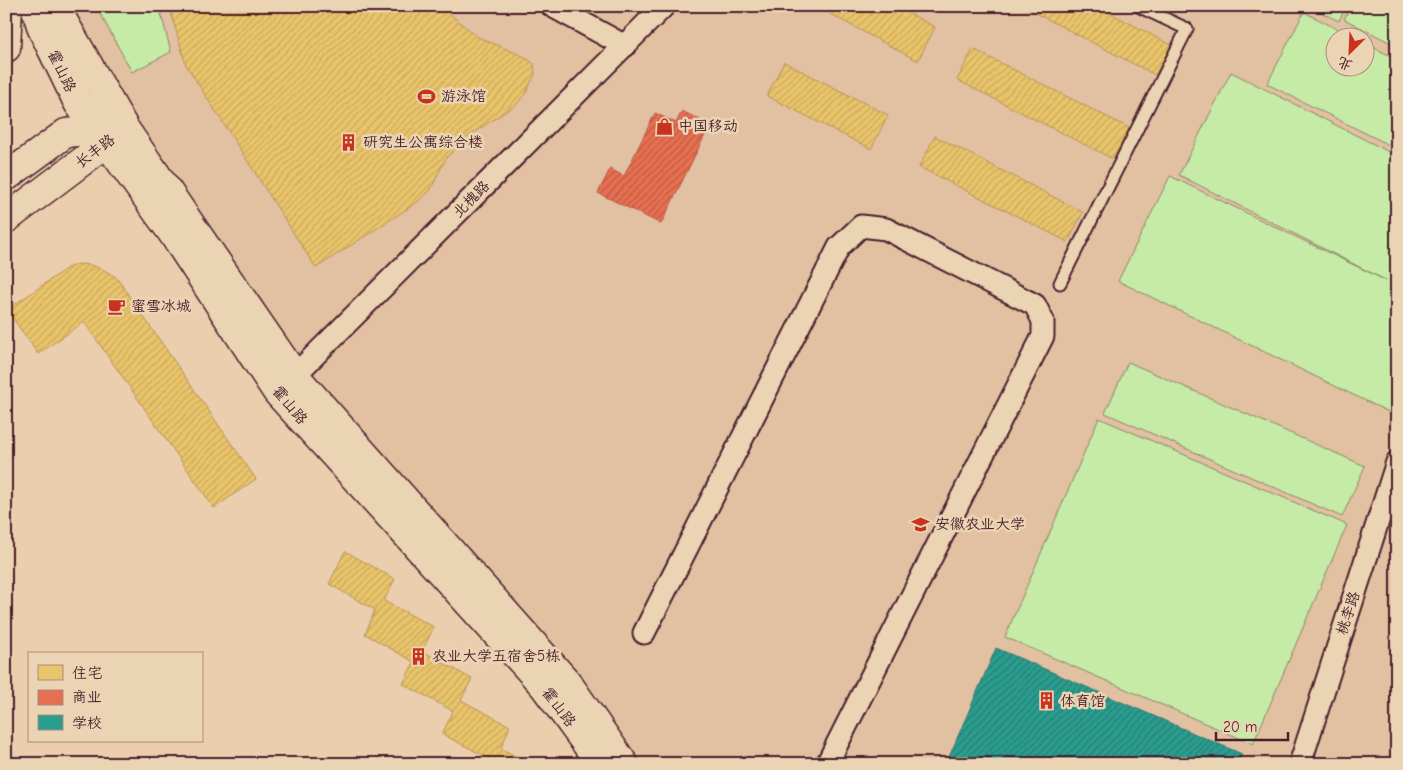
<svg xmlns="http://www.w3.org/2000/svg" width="1403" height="770" font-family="'Comic Neue','LXGW WenKai TC',sans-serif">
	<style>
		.built { fill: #e2c0a2; fill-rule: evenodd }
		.green { fill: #c6eba6; stroke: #888568 }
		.homes { fill: url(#homes-hatch); stroke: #b99257 }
		.shops { fill: url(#shops-hatch); stroke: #b85746 }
		.schools { fill: url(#schools-hatch); stroke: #347771 }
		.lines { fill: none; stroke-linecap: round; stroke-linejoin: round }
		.service-casing { stroke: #4a1f2b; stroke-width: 15 }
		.minor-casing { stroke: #4a1f2b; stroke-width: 25 }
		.secondary-casing { stroke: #4a1f2b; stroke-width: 31 }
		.service { stroke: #ebd4b4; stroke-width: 11 }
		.minor { stroke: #ebd4b4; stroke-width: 21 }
		.secondary { stroke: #ebd4b4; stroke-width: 28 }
		.labels { text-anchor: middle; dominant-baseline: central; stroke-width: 5; stroke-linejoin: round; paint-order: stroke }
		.street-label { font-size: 15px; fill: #4a1f2b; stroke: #ebd4b4 }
		.poi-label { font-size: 15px; fill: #4a1f2b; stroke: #ebd4b4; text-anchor: start }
	</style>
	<defs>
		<pattern id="homes-hatch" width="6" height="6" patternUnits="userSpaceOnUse" patternTransform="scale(1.25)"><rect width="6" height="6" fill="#e9c46a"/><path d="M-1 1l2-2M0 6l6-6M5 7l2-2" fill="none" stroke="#c9a85c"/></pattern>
		<pattern id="shops-hatch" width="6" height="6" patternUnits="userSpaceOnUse" patternTransform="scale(1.25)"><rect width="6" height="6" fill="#e76f51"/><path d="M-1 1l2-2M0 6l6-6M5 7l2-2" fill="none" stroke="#bd5b43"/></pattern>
		<pattern id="schools-hatch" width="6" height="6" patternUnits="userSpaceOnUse" patternTransform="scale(1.25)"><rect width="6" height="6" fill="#2a9d8f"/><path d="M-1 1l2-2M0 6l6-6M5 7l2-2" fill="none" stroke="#267f75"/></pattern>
	</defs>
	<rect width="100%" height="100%" fill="#eaceae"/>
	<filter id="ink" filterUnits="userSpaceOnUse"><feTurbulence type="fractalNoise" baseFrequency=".02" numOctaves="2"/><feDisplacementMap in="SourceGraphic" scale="10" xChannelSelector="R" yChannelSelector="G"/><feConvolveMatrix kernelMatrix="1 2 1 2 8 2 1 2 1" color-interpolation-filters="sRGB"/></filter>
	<g filter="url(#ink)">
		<path class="built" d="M74,6h1323v758h-756l-60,-87 -273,-306 -169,-248 -64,-111zM1336,38h30v30h-30z"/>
		<g class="green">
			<polygon points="96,6 159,6 171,52 132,72"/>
			<polygon points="1308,6 1346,6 1339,21"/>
			<polygon points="1351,6 1397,6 1397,46 1344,19"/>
			<polygon points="1304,12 1353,37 1336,38 1336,68 1366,68 1366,44 1397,59 1397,149 1267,84"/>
			<polygon points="1231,72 1397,156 1397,416 1118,281 1170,176 1387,281 1179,175"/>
			<polygon points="1128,362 1365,466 1342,517 1105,413"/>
			<polygon points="1099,418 1347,525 1253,744 1005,637"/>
		</g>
		<g class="homes">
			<polygon points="169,6 440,6 478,37 523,56 534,64 535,74 526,93 517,104 470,135 446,158 430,191 416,203 316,268 186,65"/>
			<polygon points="815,6 895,6 935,27 918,61"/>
			<polygon points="1022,6 1097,6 1171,45 1155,75"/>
			<polygon points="973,49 1129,128 1113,159 957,80"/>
			<polygon points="784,62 888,115 871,149 767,96"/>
			<polygon points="935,136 1083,212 1068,242 919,167"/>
			<polygon points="78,264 90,265 102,269 116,277 256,479 214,508 84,322 38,354 7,310 67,268"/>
			<polygon points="345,551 395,579 384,601 434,627 422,651 472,679 461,700 510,726 501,748 529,764 490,764 492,760 442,734 453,711 403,684 414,662 365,634 375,610 329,584"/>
		</g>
		<polygon class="shops" points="682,111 710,125 661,224 598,193 610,169 624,176 655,113 676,123"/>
		<polygon class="schools" points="996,648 1242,754 1237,764 946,764"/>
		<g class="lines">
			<defs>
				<polyline id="service" points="1060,283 1187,29 1138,6"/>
				<g id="minor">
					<polyline points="552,6 625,46"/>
					<polyline points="284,386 664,6"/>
					<polyline points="644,633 839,247 861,226 886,229 1035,305 1043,321 1043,336 827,764"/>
					<polyline points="1300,764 1397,462"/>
				</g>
				<g id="secondary">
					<polyline points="35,6 42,29 78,103 173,234 277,392 544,686 601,764"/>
					<polyline points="59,6 61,17 125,129 295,376 567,682 624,764"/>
					<polyline points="6,48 8,6"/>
					<polyline points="6,177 66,133 111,129"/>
					<polyline points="6,219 121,132"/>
				</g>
			</defs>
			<use href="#service" class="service-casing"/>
			<use href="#minor" class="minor-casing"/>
			<use href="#secondary" class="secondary-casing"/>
			<use href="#service" class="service"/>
			<use href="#minor" class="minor"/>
			<use href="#secondary" class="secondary"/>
		</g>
	</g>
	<defs>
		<symbol id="stadium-bare" viewBox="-9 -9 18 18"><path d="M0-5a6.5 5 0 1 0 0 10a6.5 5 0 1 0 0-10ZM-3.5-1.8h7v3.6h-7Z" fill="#c8321e" stroke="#ebd4b4" stroke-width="2.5" paint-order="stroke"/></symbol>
		<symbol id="shop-bare" viewBox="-9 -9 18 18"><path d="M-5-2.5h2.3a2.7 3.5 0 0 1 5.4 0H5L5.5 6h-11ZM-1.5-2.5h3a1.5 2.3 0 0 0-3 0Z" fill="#c8321e" stroke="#ebd4b4" stroke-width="2.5" paint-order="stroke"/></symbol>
		<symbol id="building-bare" viewBox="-9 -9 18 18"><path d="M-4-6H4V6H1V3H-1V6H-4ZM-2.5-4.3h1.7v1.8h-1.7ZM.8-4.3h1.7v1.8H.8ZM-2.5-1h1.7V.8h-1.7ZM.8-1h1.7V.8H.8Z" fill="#c8321e" stroke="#ebd4b4" stroke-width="2.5" paint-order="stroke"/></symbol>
		<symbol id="cafe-bare" viewBox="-9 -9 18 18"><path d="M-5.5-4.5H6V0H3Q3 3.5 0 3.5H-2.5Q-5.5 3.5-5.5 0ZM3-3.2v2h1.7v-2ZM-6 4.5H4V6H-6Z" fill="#c8321e" stroke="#ebd4b4" stroke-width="2.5" paint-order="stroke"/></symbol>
		<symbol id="university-bare" viewBox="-9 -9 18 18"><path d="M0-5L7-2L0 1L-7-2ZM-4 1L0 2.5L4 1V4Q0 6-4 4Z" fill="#c8321e" stroke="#ebd4b4" stroke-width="2.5" paint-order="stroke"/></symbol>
	</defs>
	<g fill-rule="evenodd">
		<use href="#stadium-bare" x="414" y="84" width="25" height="25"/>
		<use href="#shop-bare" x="652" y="114" width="25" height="25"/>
		<use href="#building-bare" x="336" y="130" width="25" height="25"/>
		<use href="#cafe-bare" x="104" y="294" width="25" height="25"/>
		<use href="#university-bare" x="908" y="512" width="25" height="25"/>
		<use href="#building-bare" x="406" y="644" width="25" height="25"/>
		<use href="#building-bare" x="1034" y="688" width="25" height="25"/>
	</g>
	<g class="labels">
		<g class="street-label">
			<text transform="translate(62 71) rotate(64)">霍山路</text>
			<text transform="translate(95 151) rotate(-37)">长丰路</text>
			<text transform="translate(471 199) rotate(-45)">北槐路</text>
			<text transform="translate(290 405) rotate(50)">霍山路</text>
			<text transform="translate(1348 613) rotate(-72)">桃李路</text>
			<text transform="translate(559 707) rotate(53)">霍山路</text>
		</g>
		<g class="poi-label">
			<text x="441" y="96">游泳馆</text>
			<text x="678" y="126">中国移动</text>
			<text x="363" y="142">研究生公寓综合楼</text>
			<text x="131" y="306">蜜雪冰城</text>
			<text x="935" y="524">安徽农业大学</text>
			<text x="432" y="656">农业大学五宿舍5栋</text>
			<text x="1060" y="701">体育馆</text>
		</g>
	</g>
	<rect width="1403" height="770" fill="none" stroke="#ebd4b4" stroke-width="25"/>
	<rect x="12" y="12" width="1378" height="745" fill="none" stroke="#4a1f2b" stroke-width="2" filter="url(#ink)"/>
	<rect x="28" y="652" width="175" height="90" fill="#ebd4b4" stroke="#ab8c7d"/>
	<rect x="38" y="665" width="25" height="15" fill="#e9c46a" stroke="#ab8c7d"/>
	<text x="72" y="678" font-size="15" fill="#4a1f2b">住宅</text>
	<rect x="38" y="690" width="25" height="15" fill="#e76f51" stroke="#ab8c7d"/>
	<text x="72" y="702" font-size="15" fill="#4a1f2b">商业</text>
	<rect x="38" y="715" width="25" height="15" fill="#2a9d8f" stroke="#ab8c7d"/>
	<text x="72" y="728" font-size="15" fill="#4a1f2b">学校</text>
	<g transform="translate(1350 52) rotate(204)"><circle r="24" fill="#ebd4b4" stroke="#ab8c7d"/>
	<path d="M0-4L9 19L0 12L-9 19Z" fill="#c8321e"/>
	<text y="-8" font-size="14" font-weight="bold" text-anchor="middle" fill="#4a1f2b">北</text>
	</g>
	<path d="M1216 732v8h72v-8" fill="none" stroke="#4a1f2b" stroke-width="2.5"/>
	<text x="1223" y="732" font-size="15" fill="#4a1f2b" stroke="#ebd4b4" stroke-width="4" paint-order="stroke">20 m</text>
</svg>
